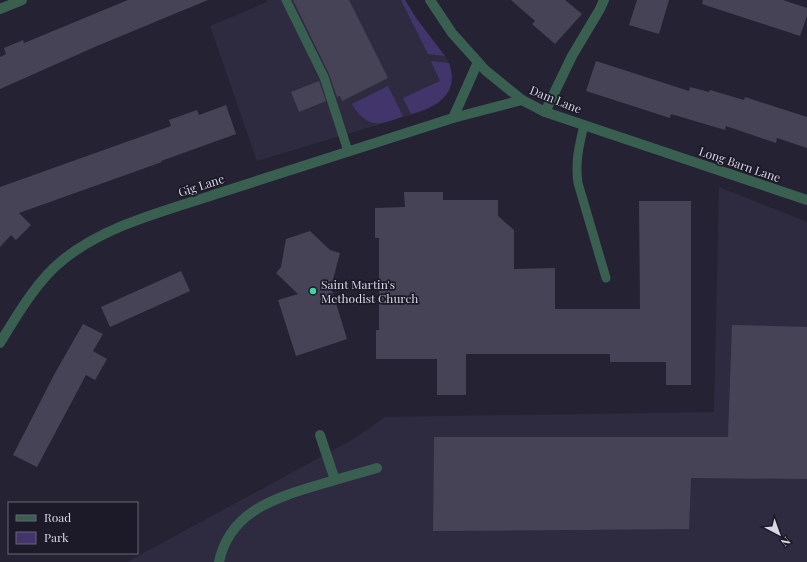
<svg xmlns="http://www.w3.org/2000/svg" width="807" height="562" font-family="'Playfair Display',serif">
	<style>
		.built { fill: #2e2b41 }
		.green { fill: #42356c }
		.building { fill: #464356 }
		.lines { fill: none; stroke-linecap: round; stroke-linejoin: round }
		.service { stroke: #395f50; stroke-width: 9 }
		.minor { stroke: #395f50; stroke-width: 10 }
		.tertiary { stroke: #395f50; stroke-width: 10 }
		.poi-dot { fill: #3dd4a3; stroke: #1c1929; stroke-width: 1.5 }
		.labels { text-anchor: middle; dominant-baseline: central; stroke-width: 3.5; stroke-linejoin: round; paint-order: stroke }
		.street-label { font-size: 12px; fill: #d9d7e3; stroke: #1c1929 }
		.poi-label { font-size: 12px; fill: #d9d7e3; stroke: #1c1929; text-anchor: start }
	</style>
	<rect width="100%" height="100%" fill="#252233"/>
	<g class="built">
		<polygon points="266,0 405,0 416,18 445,56 449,63 452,77 451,84 448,91 439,103 424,111 257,161 210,26 267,2"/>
		<polygon points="719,187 807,222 807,562 127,562 352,440 385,417 714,412"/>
	</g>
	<g class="green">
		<polygon points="401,0 405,0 416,18 445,56 428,54"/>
		<path d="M431,61l18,2c11,31 -12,44 -38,51l-8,-16 37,-17z"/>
		<path d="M388,86l15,30c-7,3 -15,6 -22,7 -12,3 -24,-9 -29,-19z"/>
	</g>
	<g class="building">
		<polygon points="128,0 208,0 97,46 0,89 0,57 6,54 4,48 23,40 24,43"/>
		<polygon points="293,0 349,0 388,78 342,101 340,96 337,97 329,74"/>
		<polygon points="511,0 565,0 582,14 555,44 532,24 535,21"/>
		<polygon points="637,0 669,0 659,34 629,25"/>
		<polygon points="703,0 783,0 807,8 807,16 800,36 702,4"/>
		<polygon points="596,61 689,91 690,87 709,92 710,90 744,100 745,97 807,117 807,148 777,138 776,143 726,126 725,130 671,114 670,118 586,91"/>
		<polygon points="319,81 326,101 299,112 291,92"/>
		<polygon points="226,105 236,134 161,161 162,162 19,213 31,225 16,240 11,235 0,247 0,187 171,126 169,120 197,110 199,115"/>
		<polygon points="404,192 443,192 443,200 498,200 498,216 514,230 514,269 555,268 555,309 640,309 639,201 691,201 691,385 666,385 666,362 610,362 610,354 466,354 466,395 437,395 437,359 376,359 376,330 379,330 379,238 375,238 375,208 405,207"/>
		<polygon points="310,231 330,250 340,253 331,287 347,339 296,356 278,300 298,294 276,273 281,267 286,239"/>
		<polygon points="181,271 190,291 110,327 101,307"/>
		<polygon points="83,324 103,334 93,351 107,359 95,380 86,375 37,467 13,455 55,373"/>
		<polygon points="732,325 807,327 807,479 691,478 689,529 433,531 434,437 728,437"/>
	</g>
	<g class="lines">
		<g class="service">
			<polyline points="286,0 324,77 348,151"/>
			<path d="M584,125c-5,21 -9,37 -6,58l28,95"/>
		</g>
		<g class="minor">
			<polyline points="0,9 22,0"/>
			<polyline points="478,62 485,70 522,100 545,112 807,200"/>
			<polyline points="545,112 572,56 600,9 604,0"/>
			<polyline points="453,118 522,100"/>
			<polyline points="320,435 335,480 377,468"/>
			<path d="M219,562c12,-57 68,-67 116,-82"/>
		</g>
		<path class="tertiary" d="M0,343c17,-28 38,-64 64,-84 43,-34 101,-48 152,-65 79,-26 158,-51 237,-76l25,-56 -26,-29 -22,-33"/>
	</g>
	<circle class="poi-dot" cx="313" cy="291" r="4"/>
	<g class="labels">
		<g class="street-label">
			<text transform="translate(556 99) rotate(22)">Dam Lane</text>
			<text transform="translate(740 164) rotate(19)">Long Barn Lane</text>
			<text transform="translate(201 185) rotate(-18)">Gig Lane</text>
		</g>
		<g class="poi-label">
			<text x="321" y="284">Saint Martin's<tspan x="321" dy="14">Methodist Church</tspan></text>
		</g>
	</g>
	<rect x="8" y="502" width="130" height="52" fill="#1c1929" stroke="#686573"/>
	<rect x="16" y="515" width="20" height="6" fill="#395f50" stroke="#686573"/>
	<text x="44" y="522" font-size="12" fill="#d9d7e3">Road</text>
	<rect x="16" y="532" width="20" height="12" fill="#42356c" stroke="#686573"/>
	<text x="44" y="542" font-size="12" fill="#d9d7e3">Park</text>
	<g transform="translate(779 534) rotate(139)" stroke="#1c1929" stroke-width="3" paint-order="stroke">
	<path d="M0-3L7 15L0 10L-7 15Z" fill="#d9d7e3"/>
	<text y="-6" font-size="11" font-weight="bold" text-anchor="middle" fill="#d9d7e3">N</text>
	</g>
</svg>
